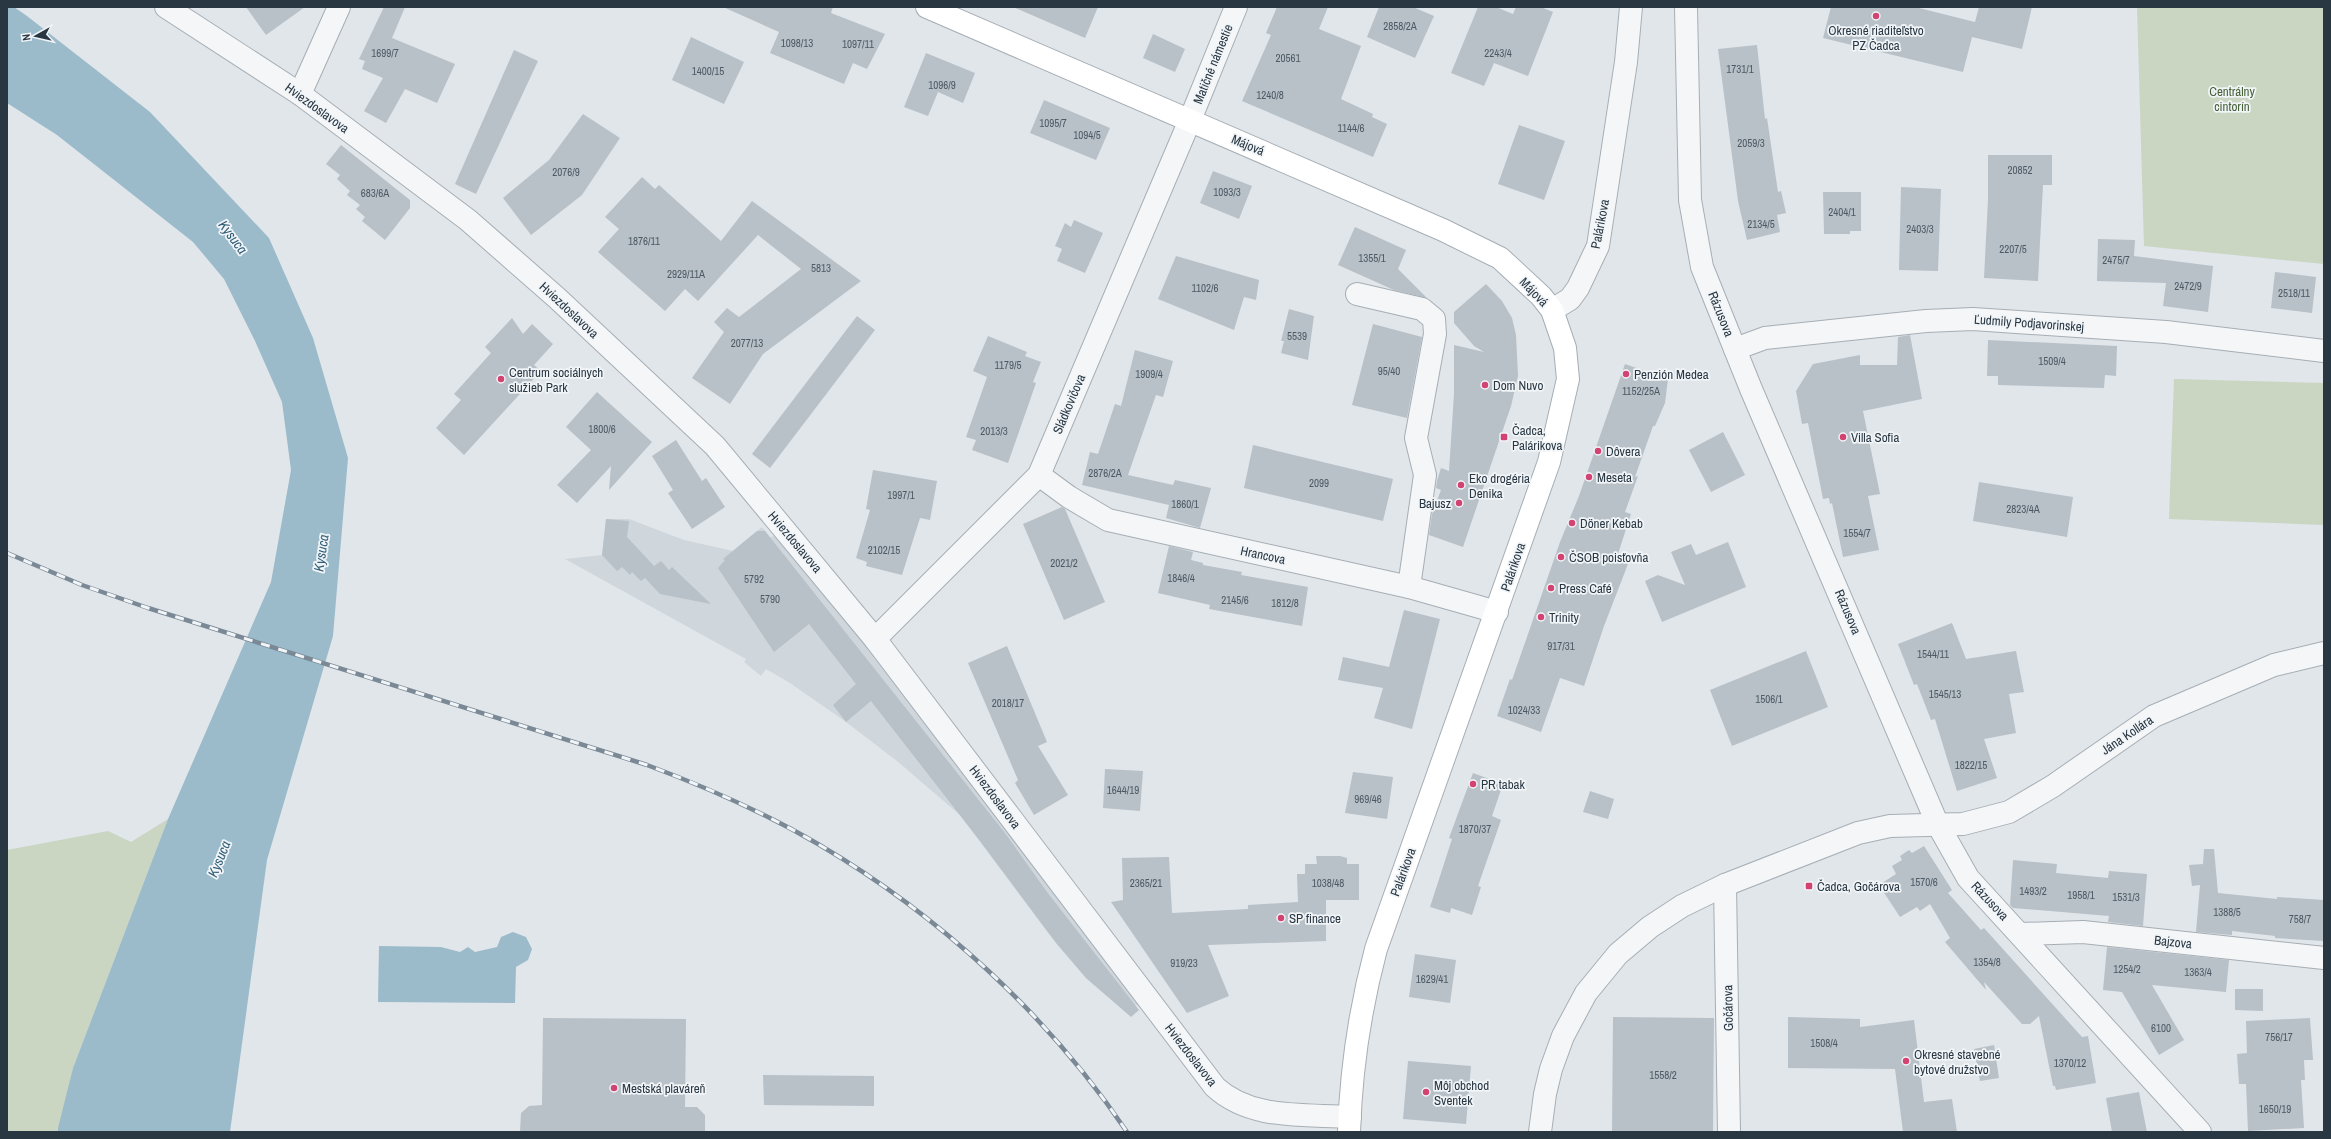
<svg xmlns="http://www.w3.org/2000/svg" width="2331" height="1139" font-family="'Archivo Narrow',sans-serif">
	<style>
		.built { fill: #cfd6dc }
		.green { fill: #cad5c2 }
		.water { fill: #9bbbcb }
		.building { fill: #b8c1c8 }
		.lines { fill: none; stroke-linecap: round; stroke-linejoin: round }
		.street-casing { stroke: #a6aeb5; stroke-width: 24 }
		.secondary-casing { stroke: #a6aeb5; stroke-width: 24 }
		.street { stroke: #f4f6f8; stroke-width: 22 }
		.secondary { stroke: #fff; stroke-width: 22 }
		.rail-casing { stroke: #7a8995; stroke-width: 4.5 }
		.rail { stroke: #f1f5f8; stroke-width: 3; stroke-dasharray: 9; stroke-linecap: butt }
		.poi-dot { fill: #d34372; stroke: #f1f5f8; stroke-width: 1.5 }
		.labels { text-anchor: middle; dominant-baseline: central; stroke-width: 3.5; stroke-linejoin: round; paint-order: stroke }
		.number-label { font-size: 11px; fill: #4d5a64 }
		.poi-label { font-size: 13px; fill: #293743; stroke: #f1f5f8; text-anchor: start }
		.street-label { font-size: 13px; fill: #293743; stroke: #f1f5f8 }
		.park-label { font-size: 13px; fill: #455f36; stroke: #f1f5f8 }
		.water-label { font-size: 14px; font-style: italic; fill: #315e78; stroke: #f1f5f8 }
	</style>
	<rect width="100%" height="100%" fill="#e1e6ea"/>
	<polygon class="built" points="606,519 629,519 684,540 733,551 762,527 770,537 781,535 859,631 1142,1007 1107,996 1086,978 1046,930 960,815 897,761 846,722 790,683 766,669 761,676 744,662 746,659 565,559 602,555"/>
	<g class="green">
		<polygon points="2137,7 2324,7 2324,264 2144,246"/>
		<polygon points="2174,379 2324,383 2324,525 2169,519"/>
		<polygon points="168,819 73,1068 58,1132 7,1132 7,850 108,831 131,842"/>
	</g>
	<g class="water">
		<polygon points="7,7 14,7 27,16 150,112 269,238 313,338 348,458 333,636 267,860 230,1132 58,1132 58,1128 73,1068 168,819 271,582 291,470 282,402 255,341 224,279 193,242 57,135 7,103"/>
		<polygon points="513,932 526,937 532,949 528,960 516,967 515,1003 378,1002 379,946 441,947 460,952 468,947 475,952 497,947 501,937"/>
	</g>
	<g class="building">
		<polygon points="246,7 305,7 266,35"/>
		<polygon points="384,7 405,7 392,38 455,64 437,103 405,89 386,123 364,111 383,78 362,69 365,61 359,59"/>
		<polygon points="723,7 833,7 831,13 885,34 867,69 853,63 844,84 770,53 779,32"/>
		<polygon points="1013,7 1098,7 1085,38"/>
		<polygon points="1277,7 1328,7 1319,29 1361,46 1341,99 1373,114 1372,117 1387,124 1373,157 1242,101 1271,35 1266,33"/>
		<polygon points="1379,7 1413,7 1434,16 1415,58 1367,37"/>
		<polygon points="1478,7 1496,7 1513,14 1516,7 1541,7 1553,12 1528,76 1494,63 1484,86 1451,73"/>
		<polygon points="1831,7 1915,7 1975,22 1979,7 2032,7 2022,49 1972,37 1963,72 1823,38"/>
		<polygon points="1153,34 1185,49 1175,72 1143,58"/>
		<polygon points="691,37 744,62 724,104 672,80"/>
		<polygon points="1757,45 1765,119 1767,118 1778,192 1781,191 1786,213 1777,215 1780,232 1747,240 1738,201 1718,49"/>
		<polygon points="514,50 538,61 476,194 455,184"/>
		<polygon points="926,53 975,73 963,103 938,92 928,116 904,107"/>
		<polygon points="1044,100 1110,128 1096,160 1030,133"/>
		<polygon points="583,114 620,138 582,195 531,235 503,198 549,160"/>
		<polygon points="1519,125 1565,141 1544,200 1498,184"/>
		<polygon points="341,145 410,200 410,208 385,240 362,221 365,217 356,209 360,205 347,195 350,191 337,179 340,175 326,164"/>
		<polygon points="1988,155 2052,155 2052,185 2043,185 2038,281 1984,278 1988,199"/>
		<polygon points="1213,171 1252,186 1239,219 1200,203"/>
		<polygon points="642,177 655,189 659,185 721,241 752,201 861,281 763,354 730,404 692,378 724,332 714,322 727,308 739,317 801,269 758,235 698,301 685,289 665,311 598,252 619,229 605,217"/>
		<polygon points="1901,187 1941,189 1938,271 1899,270"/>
		<polygon points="1823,192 1861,192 1861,231 1850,231 1850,234 1824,234"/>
		<polygon points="1074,220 1103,233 1085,273 1057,261 1062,249 1055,246 1065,223 1071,227"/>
		<polygon points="1355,227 1406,250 1398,269 1427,298 1394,290 1338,265"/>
		<polygon points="2098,239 2135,240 2134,256 2213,266 2208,312 2163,306 2166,283 2097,281"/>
		<polygon points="1176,256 1259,280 1256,300 1244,297 1234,330 1158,299"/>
		<polygon points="2275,272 2316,277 2312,313 2271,308"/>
		<polygon points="1486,284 1502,301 1512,318 1516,335 1518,376 1511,406 1463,547 1429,535 1432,514 1441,490 1436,488 1437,481 1441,468 1449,471 1454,394 1454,345 1484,352 1474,346 1454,323 1454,312"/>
		<polygon points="1289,309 1314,316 1308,360 1281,353 1284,341 1281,341"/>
		<polygon points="857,316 875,330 770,468 752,454"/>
		<polygon points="512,318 523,334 532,324 553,344 534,365 541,371 464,455 436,428 461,400 454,394 491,353 485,347"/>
		<polygon points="1373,324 1422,337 1407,418 1352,405"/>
		<polygon points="1910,335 1922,399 1863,411 1880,494 1868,496 1879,550 1843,557 1832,503 1830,504 1829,498 1823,499 1808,423 1802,424 1796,391 1813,364 1860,355 1860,365 1897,365 1898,337"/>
		<polygon points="988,336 1027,352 1025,356 1041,362 1033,382 1036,383 1008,463 972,450 976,440 966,437 987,377 973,371"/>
		<polygon points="1988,340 2117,346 2116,376 2105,375 2104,388 1998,385 1998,376 1987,376"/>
		<polygon points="1135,350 1173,361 1163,397 1156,395 1128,475 1173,485 1175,480 1211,488 1200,528 1166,518 1169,505 1082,485 1090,452 1098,454 1115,404 1121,406"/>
		<polygon points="1625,364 1668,379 1665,403 1655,426 1653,426 1635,477 1638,476 1625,512 1631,514 1616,560 1628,564 1604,626 1584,686 1560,678 1541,732 1497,716 1510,679 1512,680 1560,542 1579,496"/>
		<polygon points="597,392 652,442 609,490 611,466 577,503 557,485 591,450 566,427"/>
		<polygon points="1723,432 1745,475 1711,492 1689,450"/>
		<polygon points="676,440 702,481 706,478 725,507 692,529 668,493 673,490 652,456"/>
		<polygon points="1253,445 1393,479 1383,521 1244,488"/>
		<polygon points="873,470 937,481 930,520 920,518 902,575 866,566 867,562 856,558 870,510 866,509"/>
		<polygon points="1979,482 2073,497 2067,537 1973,521"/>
		<polygon points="1062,507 1065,509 1105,602 1064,620 1023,524"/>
		<polygon points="606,519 629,521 627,537 654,566 661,561 669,570 672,567 711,604 660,594 645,578 641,581 632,572 630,575 622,567 617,571 602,555"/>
		<polygon points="757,531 765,531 1005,833 1047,892 1139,1010 1131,1017 1086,978 1056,943 980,841 871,701 846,722 833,705 856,684 809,624 774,652 718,568 725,560 723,559"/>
		<polygon points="1728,542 1746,587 1662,622 1645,581 1658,575 1685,585 1671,552 1691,544 1696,555"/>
		<polygon points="1169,546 1193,552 1191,560 1203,563 1203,565 1242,572 1241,575 1308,587 1302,626 1209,609 1210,605 1158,593"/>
		<polygon points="1404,610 1440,619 1412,729 1374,718 1383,688 1338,680 1343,657 1389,667"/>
		<polygon points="1952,623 1966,659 2016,651 2024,692 2009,694 2016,733 1984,739 1997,778 1957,791 1935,719 1931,720 1917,684 1914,685 1898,644"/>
		<polygon points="1007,646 1047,742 1038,746 1068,795 1034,815 1015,783 1018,780 968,663"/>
		<polygon points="1806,651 1828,707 1732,746 1710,690"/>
		<polygon points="1105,769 1143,771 1140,811 1103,808"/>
		<polygon points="1353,772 1393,777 1387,819 1345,813"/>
		<polygon points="1473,773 1503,784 1492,816 1501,820 1478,886 1481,887 1472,915 1451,908 1450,913 1430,907 1452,839 1449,838"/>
		<polygon points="1590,791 1614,799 1608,819 1583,812"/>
		<polygon points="1924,846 1952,890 1948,893 1981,930 1984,928 2082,1037 2088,1036 2096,1083 2056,1090 2055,1086 2053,1086 2039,1016 2030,1024 2022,1024 1984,982 1986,990 1945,942 1950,938 1930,904 1920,911 1917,907 1900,917 1879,885 1896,874 1892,866 1902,860 1900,856 1909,850 1912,853"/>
		<polygon points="2204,849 2214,849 2218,893 2277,899 2277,897 2324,900 2324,941 2275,938 2275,936 2232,931 2232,935 2196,932 2200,885 2192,886 2189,865 2203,864"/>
		<polygon points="1316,856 1340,856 1347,858 1347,864 1359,864 1359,900 1326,900 1326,941 1208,945 1229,996 1187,1013 1111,902 1123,900 1122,858 1169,857 1172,913 1248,909 1248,905 1298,902 1297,874 1305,874 1305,864 1317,864"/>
		<polygon points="2013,860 2057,864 2056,873 2108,878 2109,871 2147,874 2143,926 2108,922 2109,916 2013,908 2010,905"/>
		<polygon points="2107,947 2229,960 2226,992 2152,985 2184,1040 2159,1055 2122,992 2103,990"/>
		<polygon points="1415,954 1456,960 1450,1003 1409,997"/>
		<polygon points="2235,989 2263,989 2263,1011 2235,1010"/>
		<polygon points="1613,1017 1714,1018 1713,1132 1612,1132"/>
		<polygon points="1788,1017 1860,1019 1860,1027 1914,1020 1924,1102 1952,1099 1957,1132 1903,1132 1895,1069 1788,1068"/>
		<polygon points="543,1018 686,1019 685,1107 697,1107 705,1115 705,1132 520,1132 521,1113 529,1106 542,1105"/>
		<polygon points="2310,1018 2313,1060 2304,1060 2305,1080 2301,1080 2304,1128 2248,1131 2246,1084 2239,1084 2237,1054 2247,1053 2246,1021"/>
		<polygon points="1994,1045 1999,1078 1980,1081 1974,1049"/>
		<polygon points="1408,1061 1471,1066 1466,1124 1403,1119"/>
		<polygon points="763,1075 874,1076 874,1106 764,1105"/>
		<polygon points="2139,1092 2147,1132 2112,1132 2106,1098"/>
	</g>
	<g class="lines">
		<defs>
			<g id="street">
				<path d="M166,7l134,87 168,126 89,78 158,148 160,193 340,448c36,33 88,27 135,30"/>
				<polyline points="1686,7 1690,200 1702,267 1751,389 1937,823 1968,878 2200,1132"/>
				<polyline points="300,94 339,7"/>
				<polyline points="1357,294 1422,309 1434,319 1435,334 1416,438 1425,475 1409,587"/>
				<polyline points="1552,310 1570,299 1578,288 1598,246 1626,62 1631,7"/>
				<polyline points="1735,349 1765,338 1926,321 1973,319 2166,332 2324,351"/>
				<polyline points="1039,475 1069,497 1108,520 1409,587 1497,612"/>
				<polyline points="875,639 1039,475 1190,120 1236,7"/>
				<polyline points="1725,885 1729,1132"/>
				<polyline points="2021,934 2083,932 2324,958"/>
				<polyline points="1540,1132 1545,1094 1551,1069 1563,1036 1586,993 1618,954 1650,927 1682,906 1725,885 1858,833 1890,826 1963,824 2009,812 2053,786 2154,716 2274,665 2324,653"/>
			</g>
			<path id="secondary" d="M927,7l516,223 57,28 41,38 11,14 13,38 3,31 -19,83 -173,487c-16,60 -25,120 -27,183"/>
		</defs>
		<use href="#street" class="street-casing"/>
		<use href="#secondary" class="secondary-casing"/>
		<use href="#street" class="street"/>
		<use href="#secondary" class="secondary"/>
		<defs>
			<path id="rail" d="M7,553l75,32 66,23 499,157c59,22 116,47 171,79 121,71 230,171 309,288"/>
		</defs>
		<use href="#rail" class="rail-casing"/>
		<use href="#rail" class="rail"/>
	</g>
	<g class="poi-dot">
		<circle cx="1876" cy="16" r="4"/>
		<circle cx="1626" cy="374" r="4"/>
		<circle cx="501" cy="379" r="4"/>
		<circle cx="1485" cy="385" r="4"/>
		<rect x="1500" y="433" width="8" height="8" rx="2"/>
		<circle cx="1843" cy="437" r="4"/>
		<circle cx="1598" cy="451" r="4"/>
		<circle cx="1589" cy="477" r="4"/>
		<circle cx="1461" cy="485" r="4"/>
		<circle cx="1459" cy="503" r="4"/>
		<circle cx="1572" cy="523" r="4"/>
		<circle cx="1561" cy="557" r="4"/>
		<circle cx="1551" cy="588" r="4"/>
		<circle cx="1541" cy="617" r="4"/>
		<circle cx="1473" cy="784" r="4"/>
		<rect x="1805" y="882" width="8" height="8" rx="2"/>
		<circle cx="1281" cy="918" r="4"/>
		<circle cx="1906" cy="1061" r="4"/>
		<circle cx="614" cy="1088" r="4"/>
		<circle cx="1426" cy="1092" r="4"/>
	</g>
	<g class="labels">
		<g class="number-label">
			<text x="1400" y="26">2858/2A</text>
			<text x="797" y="43">1098/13</text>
			<text x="858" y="44">1097/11</text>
			<text x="385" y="53">1699/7</text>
			<text x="1498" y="53">2243/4</text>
			<text x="1288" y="58">20561</text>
			<text x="1740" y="69">1731/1</text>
			<text x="708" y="71">1400/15</text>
			<text x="942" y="85">1096/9</text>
			<text x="1270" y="95">1240/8</text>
			<text x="1053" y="123">1095/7</text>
			<text x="1351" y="128">1144/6</text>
			<text x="1087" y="135">1094/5</text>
			<text x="1751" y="143">2059/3</text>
			<text x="2020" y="170">20852</text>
			<text x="566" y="172">2076/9</text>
			<text x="1227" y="192">1093/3</text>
			<text x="375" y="193">683/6A</text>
			<text x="1842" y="212">2404/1</text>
			<text x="1761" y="224">2134/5</text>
			<text x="1920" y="229">2403/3</text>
			<text x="644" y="241">1876/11</text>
			<text x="2013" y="249">2207/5</text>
			<text x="1372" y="258">1355/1</text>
			<text x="2116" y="260">2475/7</text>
			<text x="821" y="268">5813</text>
			<text x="686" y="274">2929/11A</text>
			<text x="2188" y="286">2472/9</text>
			<text x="1205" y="288">1102/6</text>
			<text x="2294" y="293">2518/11</text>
			<text x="1297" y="336">5539</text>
			<text x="747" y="343">2077/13</text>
			<text x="2052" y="361">1509/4</text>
			<text x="1008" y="365">1179/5</text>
			<text x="1389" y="371">95/40</text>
			<text x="1149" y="374">1909/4</text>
			<text x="1641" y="391">1152/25A</text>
			<text x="602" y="429">1800/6</text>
			<text x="994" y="431">2013/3</text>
			<text x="1105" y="473">2876/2A</text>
			<text x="1319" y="483">2099</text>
			<text x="901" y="495">1997/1</text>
			<text x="1185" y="504">1860/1</text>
			<text x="2023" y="509">2823/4A</text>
			<text x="1857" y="533">1554/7</text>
			<text x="884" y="550">2102/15</text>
			<text x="1064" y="563">2021/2</text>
			<text x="1181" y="578">1846/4</text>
			<text x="754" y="579">5792</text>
			<text x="770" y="599">5790</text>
			<text x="1235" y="600">2145/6</text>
			<text x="1285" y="603">1812/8</text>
			<text x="1561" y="646">917/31</text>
			<text x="1933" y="654">1544/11</text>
			<text x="1945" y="694">1545/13</text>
			<text x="1769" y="699">1506/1</text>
			<text x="1008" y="703">2018/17</text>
			<text x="1524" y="710">1024/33</text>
			<text x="1971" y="765">1822/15</text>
			<text x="1123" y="790">1644/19</text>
			<text x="1368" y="799">969/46</text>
			<text x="1475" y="829">1870/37</text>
			<text x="1924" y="882">1570/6</text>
			<text x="1146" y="883">2365/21</text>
			<text x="1328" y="883">1038/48</text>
			<text x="2033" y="891">1493/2</text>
			<text x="2081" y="895">1958/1</text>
			<text x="2126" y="897">1531/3</text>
			<text x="2227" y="912">1388/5</text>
			<text x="2300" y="919">758/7</text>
			<text x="1987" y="962">1354/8</text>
			<text x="1184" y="963">919/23</text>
			<text x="2127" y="969">1254/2</text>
			<text x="2198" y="972">1363/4</text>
			<text x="1432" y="979">1629/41</text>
			<text x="2161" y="1028">6100</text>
			<text x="2279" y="1037">756/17</text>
			<text x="1824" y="1043">1508/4</text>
			<text x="2070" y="1063">1370/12</text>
			<text x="1663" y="1075">1558/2</text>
			<text x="2275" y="1109">1650/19</text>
		</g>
		<g class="poi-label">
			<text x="1876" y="30" text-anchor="middle">Okresné riaditeľstvo<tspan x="1876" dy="15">PZ Čadca</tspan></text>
			<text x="509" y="372">Centrum sociálnych<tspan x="509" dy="15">služieb Park</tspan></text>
			<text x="1634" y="374">Penzión Medea</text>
			<text x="1493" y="385">Dom Nuvo</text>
			<text x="1512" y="430">Čadca,<tspan x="1512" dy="15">Palárikova</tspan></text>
			<text x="1851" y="437">Villa Sofia</text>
			<text x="1606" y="451">Dôvera</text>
			<text x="1597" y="477">Meseta</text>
			<text x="1469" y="478">Eko drogéria<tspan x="1469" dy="15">Denika</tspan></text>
			<text x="1451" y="503" text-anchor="end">Bajusz</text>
			<text x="1580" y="523">Döner Kebab</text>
			<text x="1569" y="557">ČSOB poisťovňa</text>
			<text x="1559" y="588">Press Café</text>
			<text x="1549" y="617">Trinity</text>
			<text x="1481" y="784">PR tabak</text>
			<text x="1817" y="886">Čadca, Gočárova</text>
			<text x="1289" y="918">SP finance</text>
			<text x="1914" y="1054">Okresné stavebné<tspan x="1914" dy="15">bytové družstvo</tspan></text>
			<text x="1434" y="1085">Môj obchod<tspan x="1434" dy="15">Sventek</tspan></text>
			<text x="622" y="1088">Mestská plaváreň</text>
		</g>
		<g class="street-label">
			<text transform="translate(1213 64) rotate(-68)">Matičné námestie</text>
			<text transform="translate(317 108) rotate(36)">Hviezdoslavova</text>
			<text transform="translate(1248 145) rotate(23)">Májová</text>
			<text transform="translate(1600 224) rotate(-79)">Palárikova</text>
			<text transform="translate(1534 292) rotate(46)">Májová</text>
			<text transform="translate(569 310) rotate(43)">Hviezdoslavova</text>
			<text transform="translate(1721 314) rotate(68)">Rázusova</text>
			<text transform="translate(2029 323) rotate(4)">Ľudmily Podjavorinskej</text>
			<text transform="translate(1069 404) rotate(-67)">Sládkovičova</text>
			<text transform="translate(795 542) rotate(50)">Hviezdoslavova</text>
			<text transform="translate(1263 555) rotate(12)">Hrancova</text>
			<text transform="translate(1513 567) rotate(-71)">Palárikova</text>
			<text transform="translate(1848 612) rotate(67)">Rázusova</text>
			<text transform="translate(2127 735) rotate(-34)">Jána Kollára</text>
			<text transform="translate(995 797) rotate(53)">Hviezdoslavova</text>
			<text transform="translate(1403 872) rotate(-70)">Palárikova</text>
			<text transform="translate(1990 901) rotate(47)">Rázusova</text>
			<text transform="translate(2173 942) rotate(6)">Bajzova</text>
			<text transform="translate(1728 1008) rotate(-91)">Gočárova</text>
			<text transform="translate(1191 1055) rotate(52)">Hviezdoslavova</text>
		</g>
		<g class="park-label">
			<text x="2232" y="91">Centrálny<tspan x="2232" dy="15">cintorín</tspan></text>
		</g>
		<g class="water-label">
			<text transform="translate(233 237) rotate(53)">Kysuca</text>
			<text transform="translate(321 553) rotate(-82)">Kysuca</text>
			<text transform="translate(219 859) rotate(-68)">Kysuca</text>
		</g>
	</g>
	<rect width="2331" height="1139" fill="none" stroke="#293743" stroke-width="16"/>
	<g transform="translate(36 36) rotate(262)" stroke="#f1f5f8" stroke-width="3" paint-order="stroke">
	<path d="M0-3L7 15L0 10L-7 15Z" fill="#293743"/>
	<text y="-6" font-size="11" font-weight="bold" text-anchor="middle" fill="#293743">N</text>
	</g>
</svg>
